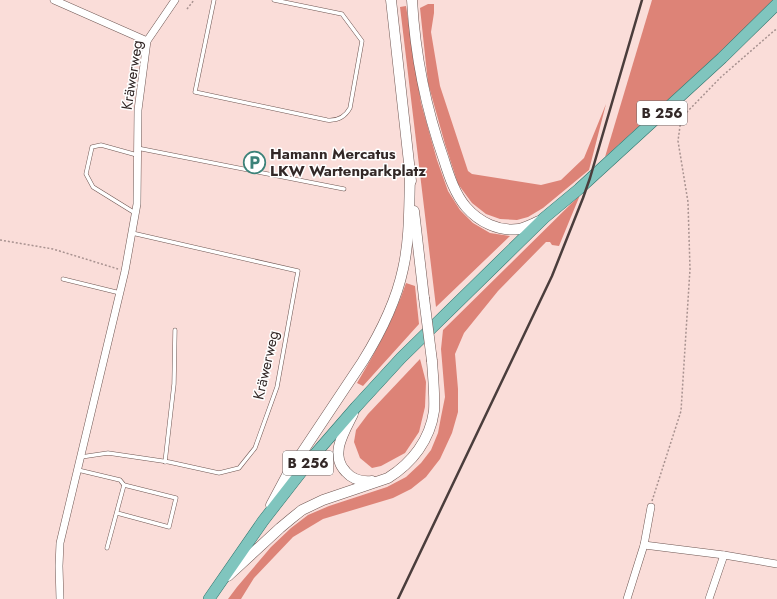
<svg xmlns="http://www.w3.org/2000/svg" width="777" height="599" font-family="Jost,sans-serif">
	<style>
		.forest { fill: #dd8377 }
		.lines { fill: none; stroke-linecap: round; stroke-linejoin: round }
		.service-casing { stroke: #6f5753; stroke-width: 4.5 }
		.minor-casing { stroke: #6f5753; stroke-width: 8 }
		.secondary-casing { stroke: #6f5753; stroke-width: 11 }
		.primary-casing { stroke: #2e756d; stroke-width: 12 }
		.path { stroke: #a89290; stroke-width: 1.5; stroke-dasharray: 2 2; stroke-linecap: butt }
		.service { stroke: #fff; stroke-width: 3.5 }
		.minor { stroke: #fff; stroke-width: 7 }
		.secondary { stroke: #fff; stroke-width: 10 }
		.primary { stroke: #80c5be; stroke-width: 11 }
		.rail { stroke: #4a3d3c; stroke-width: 2.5 }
		.secondary-bridge-casing { stroke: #6f5753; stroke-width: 11; stroke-linecap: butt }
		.secondary-bridge { stroke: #fff; stroke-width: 10 }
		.labels { text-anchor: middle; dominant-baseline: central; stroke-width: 3; stroke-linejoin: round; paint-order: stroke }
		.shield { fill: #fff; stroke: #706868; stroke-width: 1 }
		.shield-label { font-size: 14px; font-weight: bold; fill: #332827 }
		.street-label { font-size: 15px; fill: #332827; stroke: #fff }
		.poi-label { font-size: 15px; font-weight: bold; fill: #332827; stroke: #fff; text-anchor: start }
	</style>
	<rect width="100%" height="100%" fill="#faddd9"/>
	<g class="forest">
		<polygon points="652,0 774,0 749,26 605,157"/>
		<polygon points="428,4 434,4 434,13 431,32 440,86 468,171 472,174 541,185 561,180 584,158 606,104 589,170 543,208 528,217 517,220 500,219 486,214 472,203 458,184 445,144 428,83 420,8"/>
		<polygon points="406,6 421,103 437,160 448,191 460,210 473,223 490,233 510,236 436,307 400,7"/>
		<polygon points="580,195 559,246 552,245 550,242 546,242 498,291 464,333 455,354 458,389 458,412 452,433 440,459 426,477 411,489 393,498 323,519 293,537 254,578 241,599 228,599 237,587 271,547 291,528 308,515 329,506 387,487 406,477 421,463 431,450 438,433 441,417 445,397 441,349 443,330"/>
		<path d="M406,283l9,3 4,38 -56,62 -6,-3c19,-32 37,-64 49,-100z"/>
		<polygon points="420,359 426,382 425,407 419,432 405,453 381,466 372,468 360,458 354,442 356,430 368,414"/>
	</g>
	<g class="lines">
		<defs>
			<g id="service">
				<path d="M214,0l-19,92 132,28c10,1 18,-3 23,-12l12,-67 -20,-27 -68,-14"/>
				<polyline points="137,148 344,189"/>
				<polyline points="135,213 93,187 86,174 92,147 101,145 137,155"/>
				<polyline points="63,279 120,293"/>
				<polyline points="81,457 108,453 169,462 219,473 239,468 255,448 277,387 298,271 132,233"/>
				<polyline points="165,462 174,384 175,330"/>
				<polyline points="78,470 120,480 124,485 107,548"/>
				<polyline points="117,513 169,527 176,498 124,485"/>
			</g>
			<g id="minor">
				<polyline points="54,0 147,41"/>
				<polyline points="644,545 724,555 777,564"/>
				<polyline points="60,599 59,566 60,543 125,271 137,204 138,110 147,41 175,0"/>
				<polyline points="627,599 644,545 651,507"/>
				<polyline points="709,599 724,555"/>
			</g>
			<g id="secondary">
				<polyline points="391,0 411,181"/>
				<path d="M412,0c3,54 14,109 32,160 5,16 11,34 22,47 13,15 33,25 53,22 8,-2 14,-5 20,-8"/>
				<polyline points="414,211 424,298"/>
				<path d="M353,414c-9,18 -24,41 -7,58 7,8 16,10 26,9"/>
				<path d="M271,505l16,-30 76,-114c18,-29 33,-59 40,-92 7,-31 6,-62 7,-94"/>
				<path d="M228,576l52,-48 12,-10 10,-8 21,-10 65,-22c24,-15 42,-38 46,-67 1,-16 -1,-34 -2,-50"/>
			</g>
			<polyline id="primary" points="209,599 263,521 316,453 356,407 401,358 544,218 579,189 722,58 777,4"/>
		</defs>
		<use href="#service" class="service-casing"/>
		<use href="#minor" class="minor-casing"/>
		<use href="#secondary" class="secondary-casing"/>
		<use href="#primary" class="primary-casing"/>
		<g class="path">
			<polyline points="187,9 194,0"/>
			<polyline points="0,240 53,249 118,269"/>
			<polyline points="652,501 681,411 690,269 688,202 678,141 680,126 686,113 721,77 775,30 777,30"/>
		</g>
		<use href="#service" class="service"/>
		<use href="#minor" class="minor"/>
		<use href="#secondary" class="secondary"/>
		<use href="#primary" class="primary"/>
		<polyline class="rail" points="398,599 552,276 583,198 590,178 642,0"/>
		<defs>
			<polyline id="secondary-bridge" points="424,298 432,361"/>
		</defs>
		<use href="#secondary-bridge" class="secondary-bridge-casing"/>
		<use href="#secondary-bridge" class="secondary-bridge"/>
	</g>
	<defs>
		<symbol id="parking-ring" viewBox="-11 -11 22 22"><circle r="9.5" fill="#fff" stroke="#3c8279" stroke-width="1.5"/><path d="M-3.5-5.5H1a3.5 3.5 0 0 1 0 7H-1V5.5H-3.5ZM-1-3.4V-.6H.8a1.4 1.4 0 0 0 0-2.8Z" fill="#3c8279"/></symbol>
	</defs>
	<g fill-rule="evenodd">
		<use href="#parking-ring" x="242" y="150" width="25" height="25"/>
	</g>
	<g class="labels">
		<g class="shield">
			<rect x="637" y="101" width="50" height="24" rx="3"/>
			<rect x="283" y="451" width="50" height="24" rx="3"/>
		</g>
		<g class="shield-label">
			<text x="662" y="113">B 256</text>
			<text x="308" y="463">B 256</text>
		</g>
		<g class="street-label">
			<text transform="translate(132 75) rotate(-81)">Kräwerweg</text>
			<text transform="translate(266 365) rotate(-77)">Kräwerweg</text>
		</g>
		<g class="poi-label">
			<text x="270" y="154">Hamann Mercatus<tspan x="270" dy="17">LKW Wartenparkplatz</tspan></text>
		</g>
	</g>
</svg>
